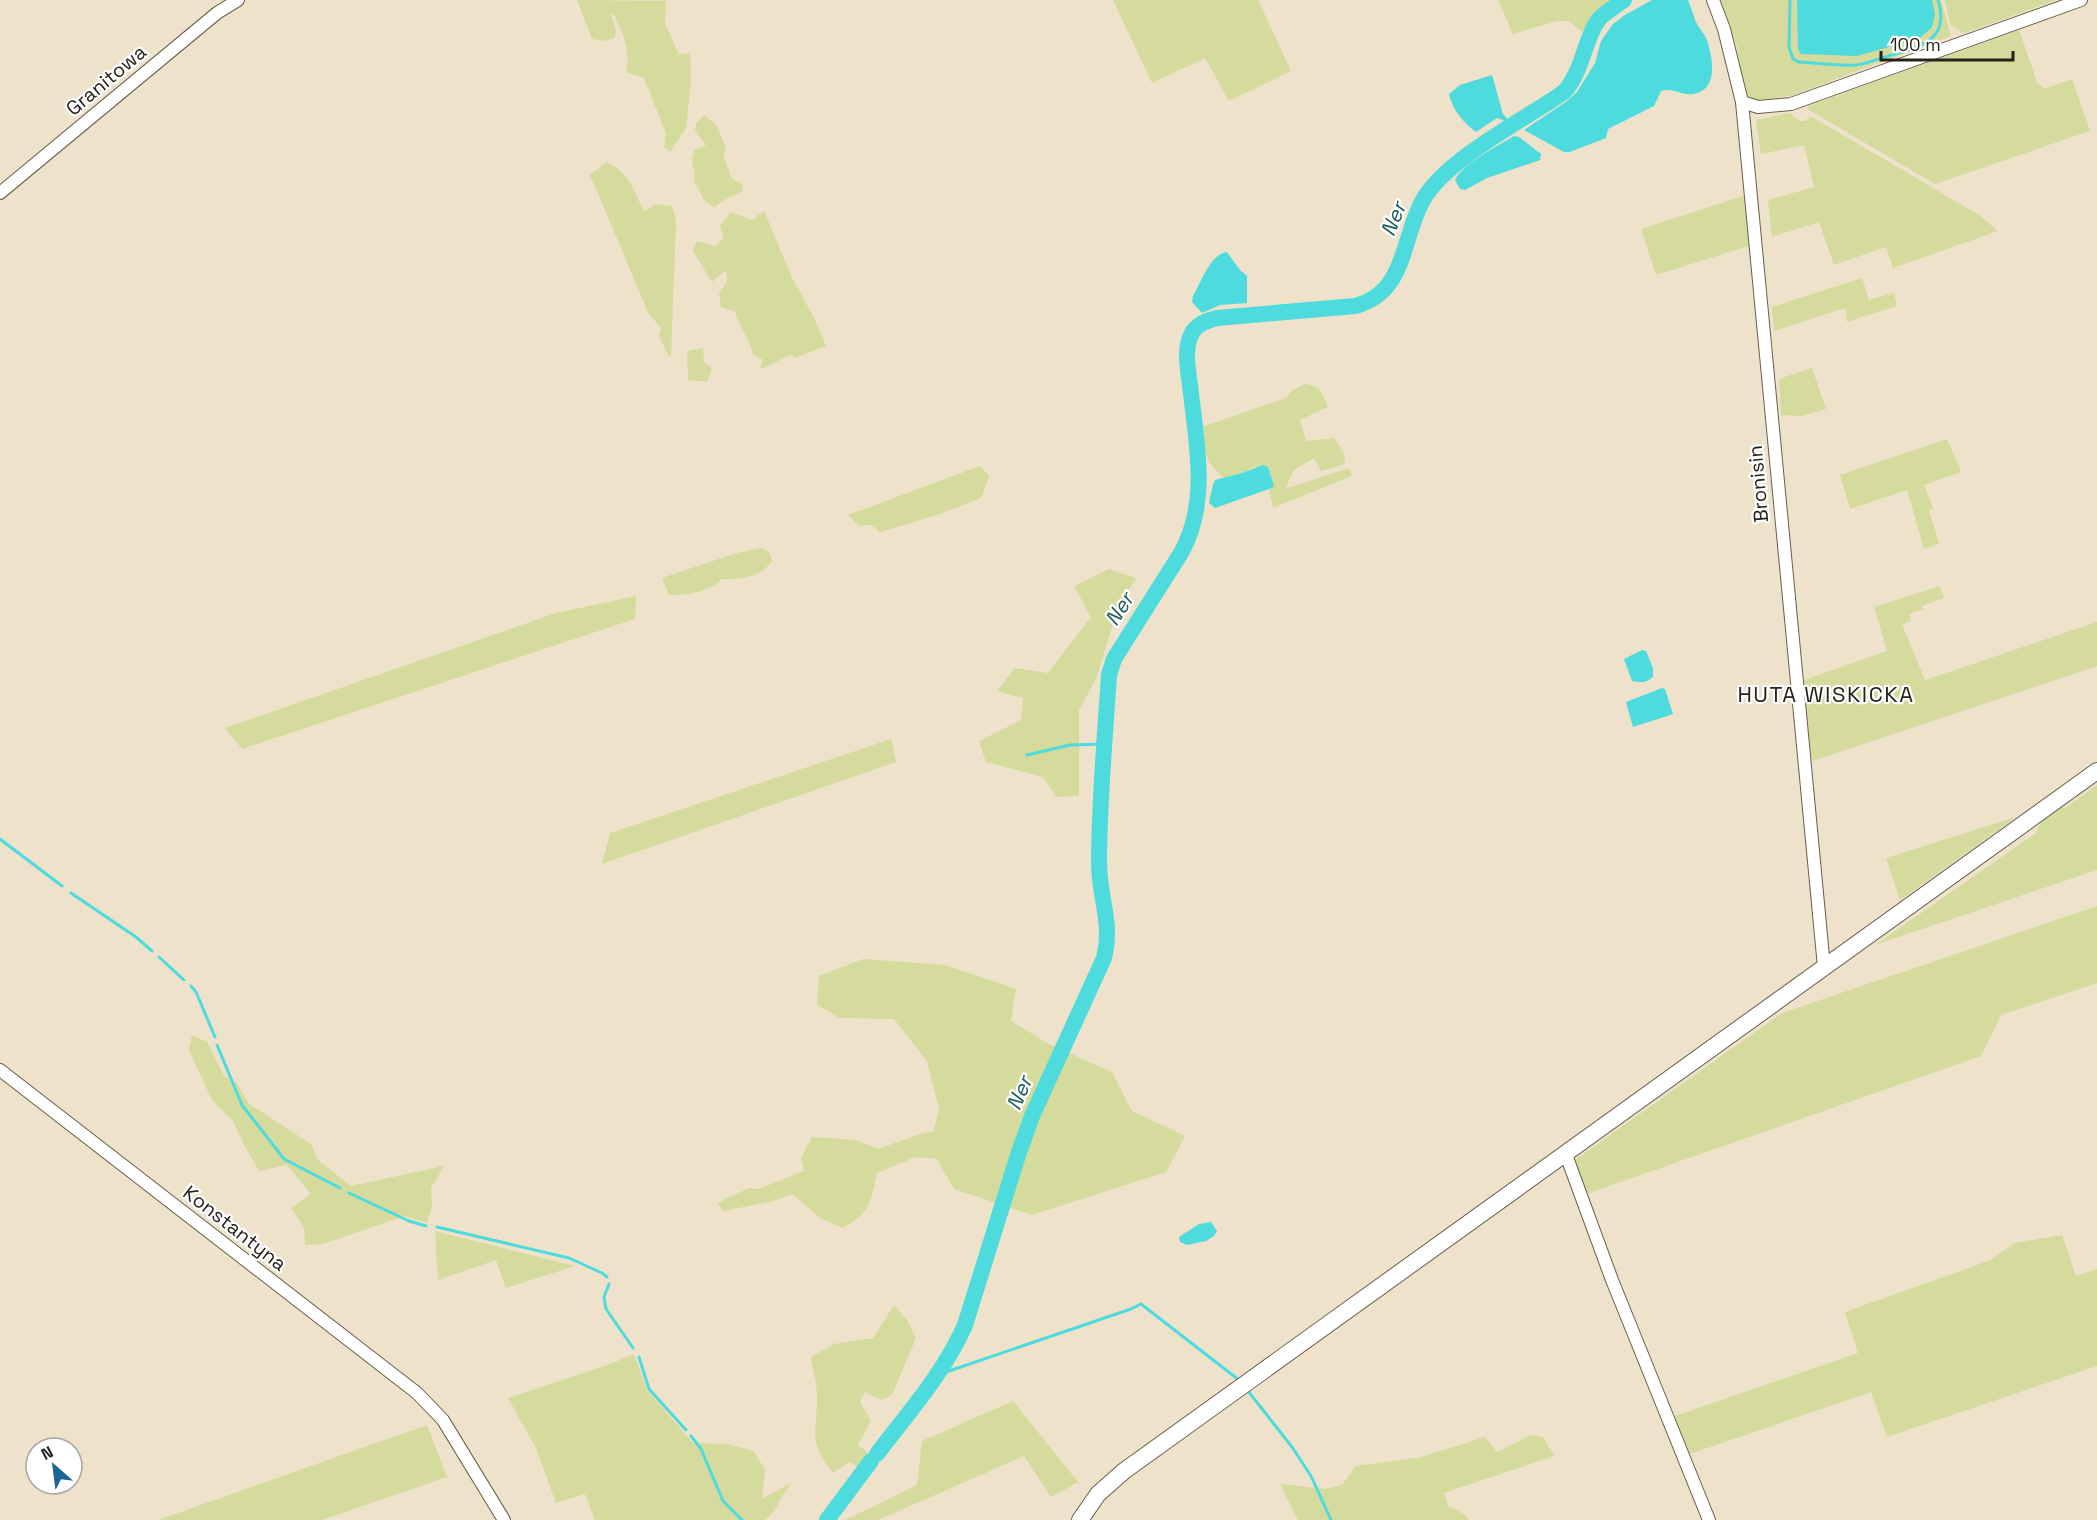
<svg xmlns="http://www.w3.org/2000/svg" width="2097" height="1520" font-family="'Space Grotesk',sans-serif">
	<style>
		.green { fill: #d5da9d }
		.water { fill: #4ddbdd }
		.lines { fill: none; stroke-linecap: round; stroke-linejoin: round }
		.stream { stroke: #4ddbdd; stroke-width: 3 }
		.river { stroke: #4ddbdd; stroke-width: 16 }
		.minor-casing { stroke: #695e4b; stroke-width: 14 }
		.major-casing { stroke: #695e4b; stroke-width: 18 }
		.minor { stroke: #fff; stroke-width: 12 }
		.major { stroke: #fff; stroke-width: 16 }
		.labels { text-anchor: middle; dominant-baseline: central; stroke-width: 4.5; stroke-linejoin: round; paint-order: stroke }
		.street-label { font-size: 20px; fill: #262219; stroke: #fff }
		.water-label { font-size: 21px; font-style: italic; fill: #225d5e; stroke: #fff }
		.quarter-label { font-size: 22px; letter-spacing: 1.5px; fill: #262219; stroke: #fff }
	</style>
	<rect width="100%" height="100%" fill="#eee2cb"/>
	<g class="green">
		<path d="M577,0l89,1 -1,23 14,30 11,-1 1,29 -5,46 -16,24 -6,-5 2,-14 -22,-55 -18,-6c5,-23 -3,-38 -12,-58l-3,1 5,16 -1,7 -10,3 -13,-2z"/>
		<polygon points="1113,0 1258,0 1291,71 1229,101 1205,58 1152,83"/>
		<polygon points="1498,0 1619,0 1588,28 1581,31 1569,21 1557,21 1513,34"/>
		<polygon points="1721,0 1941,0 1951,36 1793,95 1756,102 1744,93 1737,47"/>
		<polygon points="1945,0 2056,0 1964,33 1950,25"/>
		<polygon points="2019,30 2037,82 2044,89 2072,79 2090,131 1935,184 1809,110 1808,106"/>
		<polygon points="1790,113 1800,121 1805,121 1809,117 1814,118 1979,215 1998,231 1893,268 1886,247 1834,265 1819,222 1772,237 1768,200 1814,187 1804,145 1761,154 1756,120"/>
		<path d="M705,115l11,10 10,23 -3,7 9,24 9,4 2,7c-10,7 -21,9 -29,18l-10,-8 -10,-19c3,-12 -6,-18 1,-31l11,-5 -11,-15 1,-7z"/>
		<path d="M607,162c22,11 27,28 37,50l12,-8 16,2 4,15 -5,135h-2l-10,-19 2,-9 -12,-14 -59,-139z"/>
		<polygon points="1746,195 1752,245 1656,275 1641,229"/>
		<path d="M764,211l28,67 21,38 13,30 -31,12 -4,-4 -29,15 -2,-1 3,-8 -10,-6c-4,-15 -12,-27 -18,-42l-14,-5 -2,-13 8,-12 -1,-12 -14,12 -19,-31 4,-10 18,5 9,-8 -4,-12 11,-14 21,8z"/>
		<polygon points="1862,278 1869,300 1894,293 1897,306 1847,322 1845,308 1774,331 1772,307"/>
		<path d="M703,348l1,14 8,7 -5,13 -19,-2c2,-10 -3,-19 0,-29z"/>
		<polygon points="1812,368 1826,409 1802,416 1781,415 1779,379"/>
		<path d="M1304,384c17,1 18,9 24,23l-28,13 6,21 28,-3 10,16 1,10 -24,7 -7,-13 -20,12 -9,19 64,-21 3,8 -79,32 -4,-18 3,-2 -16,-22 -14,7 -18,5c-19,-17 -20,-26 -22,-51l84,-29 7,-8z"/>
		<polygon points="1947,439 1961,472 1924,485 1933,508 1929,511 1939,543 1924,549 1907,490 1850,509 1840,475"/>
		<polygon points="980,466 989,476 981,498 937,515 880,532 871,525 859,526 848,515"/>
		<path d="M762,548l8,5 2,8c-12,17 -31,18 -50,18 -16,14 -33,16 -53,16l-7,-17 75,-25z"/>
		<polygon points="1109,569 1136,578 1117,610 1096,679 1079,710 1079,796 1056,797 1043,777 986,762 979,741 1021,720 1023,698 997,691 1015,668 1048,673 1091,617 1074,586"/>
		<polygon points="1940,586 1944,598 1922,606 1923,609 1909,614 1911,621 1902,624 1925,680 2097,622 2097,666 1812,761 1806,718 1804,680 1887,651 1874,607"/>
		<polygon points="636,596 635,619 242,749 225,728 556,613"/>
		<polygon points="891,739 896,762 602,864 610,833"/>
		<polygon points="2097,785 2097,870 1875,945 2036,833 2043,817 2060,804 2064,809"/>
		<polygon points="2016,817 1900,900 1886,858"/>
		<polygon points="2097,906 2097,983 2001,1015 1981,1056 1586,1194 1575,1160 1782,1013"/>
		<path d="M863,959l82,6 71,24 -5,32 38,23 63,28 20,39 53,25 -19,36 -134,43 -78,-26 -17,-30 -22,-2 -38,16c-7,30 -6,39 -34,55l-23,-10 -28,-24 -18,7 -51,10 -5,-8 31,-15 10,1 45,-18 -3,-13 11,-21 44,3 22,9 42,-15 14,-3 5,-23 -12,-47 -33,-42 -54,-1 -23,-13 2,-29z"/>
		<polygon points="192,1035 207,1042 224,1076 236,1082 248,1103 311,1144 318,1160 351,1186 444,1166 431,1188 432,1205 427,1223 405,1216 323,1244 305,1245 304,1227 291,1208 311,1194 287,1165 259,1171 243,1143 233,1121 212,1100 189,1050"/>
		<polygon points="435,1231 575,1266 506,1288 496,1260 438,1280"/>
		<polygon points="2062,1235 2076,1276 2097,1269 2097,1366 1887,1437 1871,1392 1687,1455 1672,1417 1858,1353 1845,1312 1991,1260 2014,1243"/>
		<path d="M894,1305l13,15 9,18 -24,57 -11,5 -16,-8 -5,10 11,19 -13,24 9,7 -2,12 -5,4 -11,-6 -16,11c-24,-30 -17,-38 -16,-72 1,-14 -4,-30 -6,-44l23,-13 39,-6z"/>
		<polygon points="634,1354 647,1390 693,1443 727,1444 754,1451 765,1470 762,1499 791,1483 771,1515 765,1520 595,1520 585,1494 556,1503 536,1448 508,1398 610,1364"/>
		<polygon points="1013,1401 1078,1482 1051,1497 1024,1456 878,1520 845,1520 917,1485 922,1441"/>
		<polygon points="427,1425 447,1477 322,1520 158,1520"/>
		<polygon points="1531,1435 1543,1437 1554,1456 1444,1493 1448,1506 1466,1515 1468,1520 1298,1520 1280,1484 1325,1489 1342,1485 1356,1466 1421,1457 1485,1437 1497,1452"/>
	</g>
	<g class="water">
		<path d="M1652,0h36c3,7 5,15 8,22 3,7 10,13 12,21 5,18 10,46 -14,51 -12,2 -21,-7 -33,-3l-7,15 -46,23 -2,9 -36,14h-6l-40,-22 43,-29 10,-9 18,-29 6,-22 12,-17 12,-9z"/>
		<polygon points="1797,0 1932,0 1935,14 1932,27 1920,38 1857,56 1801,54 1798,49"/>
		<path d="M1492,75l11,39 5,6 -3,1 -8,-3 -21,14c-13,-10 -23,-21 -27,-38l11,-9z"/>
		<path d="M1514,136l5,1 22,17 -1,6 -53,18 -22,12 -5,-1 -5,-9c8,-17 43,-34 59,-44z"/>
		<path d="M1227,252l13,18 7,6v27l-27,2 -18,8 -10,-11 1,-6c8,-13 17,-42 34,-44z"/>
		<polygon points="1263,465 1268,467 1274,486 1272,488 1215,508 1209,503 1213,484 1215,480 1242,473"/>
		<path d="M1642,650l4,1 7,17v9c-7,6 -13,6 -21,4l-8,-22z"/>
		<polygon points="1662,688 1665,689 1673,714 1633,727 1626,702"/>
		<polygon points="1211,1222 1217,1231 1214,1236 1206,1241 1187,1245 1180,1242 1179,1237 1199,1224"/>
	</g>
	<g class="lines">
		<g class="stream">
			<path d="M1790,0l-1,47 4,12 6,3c19,1 39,4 57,3 10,-1 22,-6 32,-9 31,-9 63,-15 50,-56"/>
			<polyline points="1027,755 1070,745 1104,744"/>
			<polyline points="0,839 62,886"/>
			<polyline points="71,893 136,937 152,951"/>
			<polyline points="159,957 184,980"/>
			<polyline points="191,986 196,992 215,1037"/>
			<polyline points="217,1045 242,1105 284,1159 340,1188"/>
			<polyline points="349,1193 409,1221 426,1226"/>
			<polyline points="437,1227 569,1258 602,1273 607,1277"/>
			<polyline points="609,1284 604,1297 606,1309 633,1348"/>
			<polyline points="639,1357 649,1389 686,1430"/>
			<polyline points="941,1370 949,1371 1131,1309 1141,1304 1239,1380"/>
			<polyline points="1248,1391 1292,1447 1311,1476 1331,1520"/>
			<polyline points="691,1436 701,1449 723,1501 742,1520"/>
		</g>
		<g class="river">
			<path d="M877,1454c31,-41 67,-81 88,-129l54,-173 13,-36 72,-158c9,-35 -5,-60 -5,-95 0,-62 6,-125 10,-188l5,-16 67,-106c29,-51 15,-112 9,-168 -2,-15 -6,-35 1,-50 5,-11 15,-14 26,-17l138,-12c52,-14 46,-67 68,-106 23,-41 101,-80 141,-108 20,-22 21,-58 37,-75 7,-6 16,-12 23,-17"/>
			<polyline points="827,1520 871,1461"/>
		</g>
		<defs>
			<g id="minor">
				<polyline points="1713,0 1724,29 1742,102 1824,967"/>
				<polyline points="1742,102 1758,107 1791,104 2081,0"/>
				<polyline points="0,193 217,13 238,0"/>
				<polyline points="0,1070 417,1393 443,1420 504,1520"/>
				<polyline points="1565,1152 1612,1280 1709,1520"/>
			</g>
			<polyline id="major" points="1080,1520 1098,1494 1124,1471 2097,771"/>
		</defs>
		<use href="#minor" class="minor-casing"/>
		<use href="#major" class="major-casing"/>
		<use href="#minor" class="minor"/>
		<use href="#major" class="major"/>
	</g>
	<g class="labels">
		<g class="street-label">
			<text transform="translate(106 80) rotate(-40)">Granitowa</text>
			<text transform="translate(1758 484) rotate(-95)">Bronisin</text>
			<text transform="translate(235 1228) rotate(38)">Konstantyna</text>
		</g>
		<g class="water-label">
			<text transform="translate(1393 219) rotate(-68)">Ner</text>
			<text transform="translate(1119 609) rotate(-58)">Ner</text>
			<text transform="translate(1019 1093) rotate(-67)">Ner</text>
		</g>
		<g class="quarter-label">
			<text x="1826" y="694">HUTA WISKICKA</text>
		</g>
	</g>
	<g transform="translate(54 1466) rotate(332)"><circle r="28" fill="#ffffff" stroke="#a8a7a3" stroke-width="1.5"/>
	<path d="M0-4.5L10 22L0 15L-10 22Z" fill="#1a6598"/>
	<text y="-9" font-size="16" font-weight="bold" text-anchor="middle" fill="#262219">N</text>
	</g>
	<path d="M1881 51v9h132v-9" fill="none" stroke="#262219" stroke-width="3"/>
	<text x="1890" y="51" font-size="18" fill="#262219" stroke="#ffffff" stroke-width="4.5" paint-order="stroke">100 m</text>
</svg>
